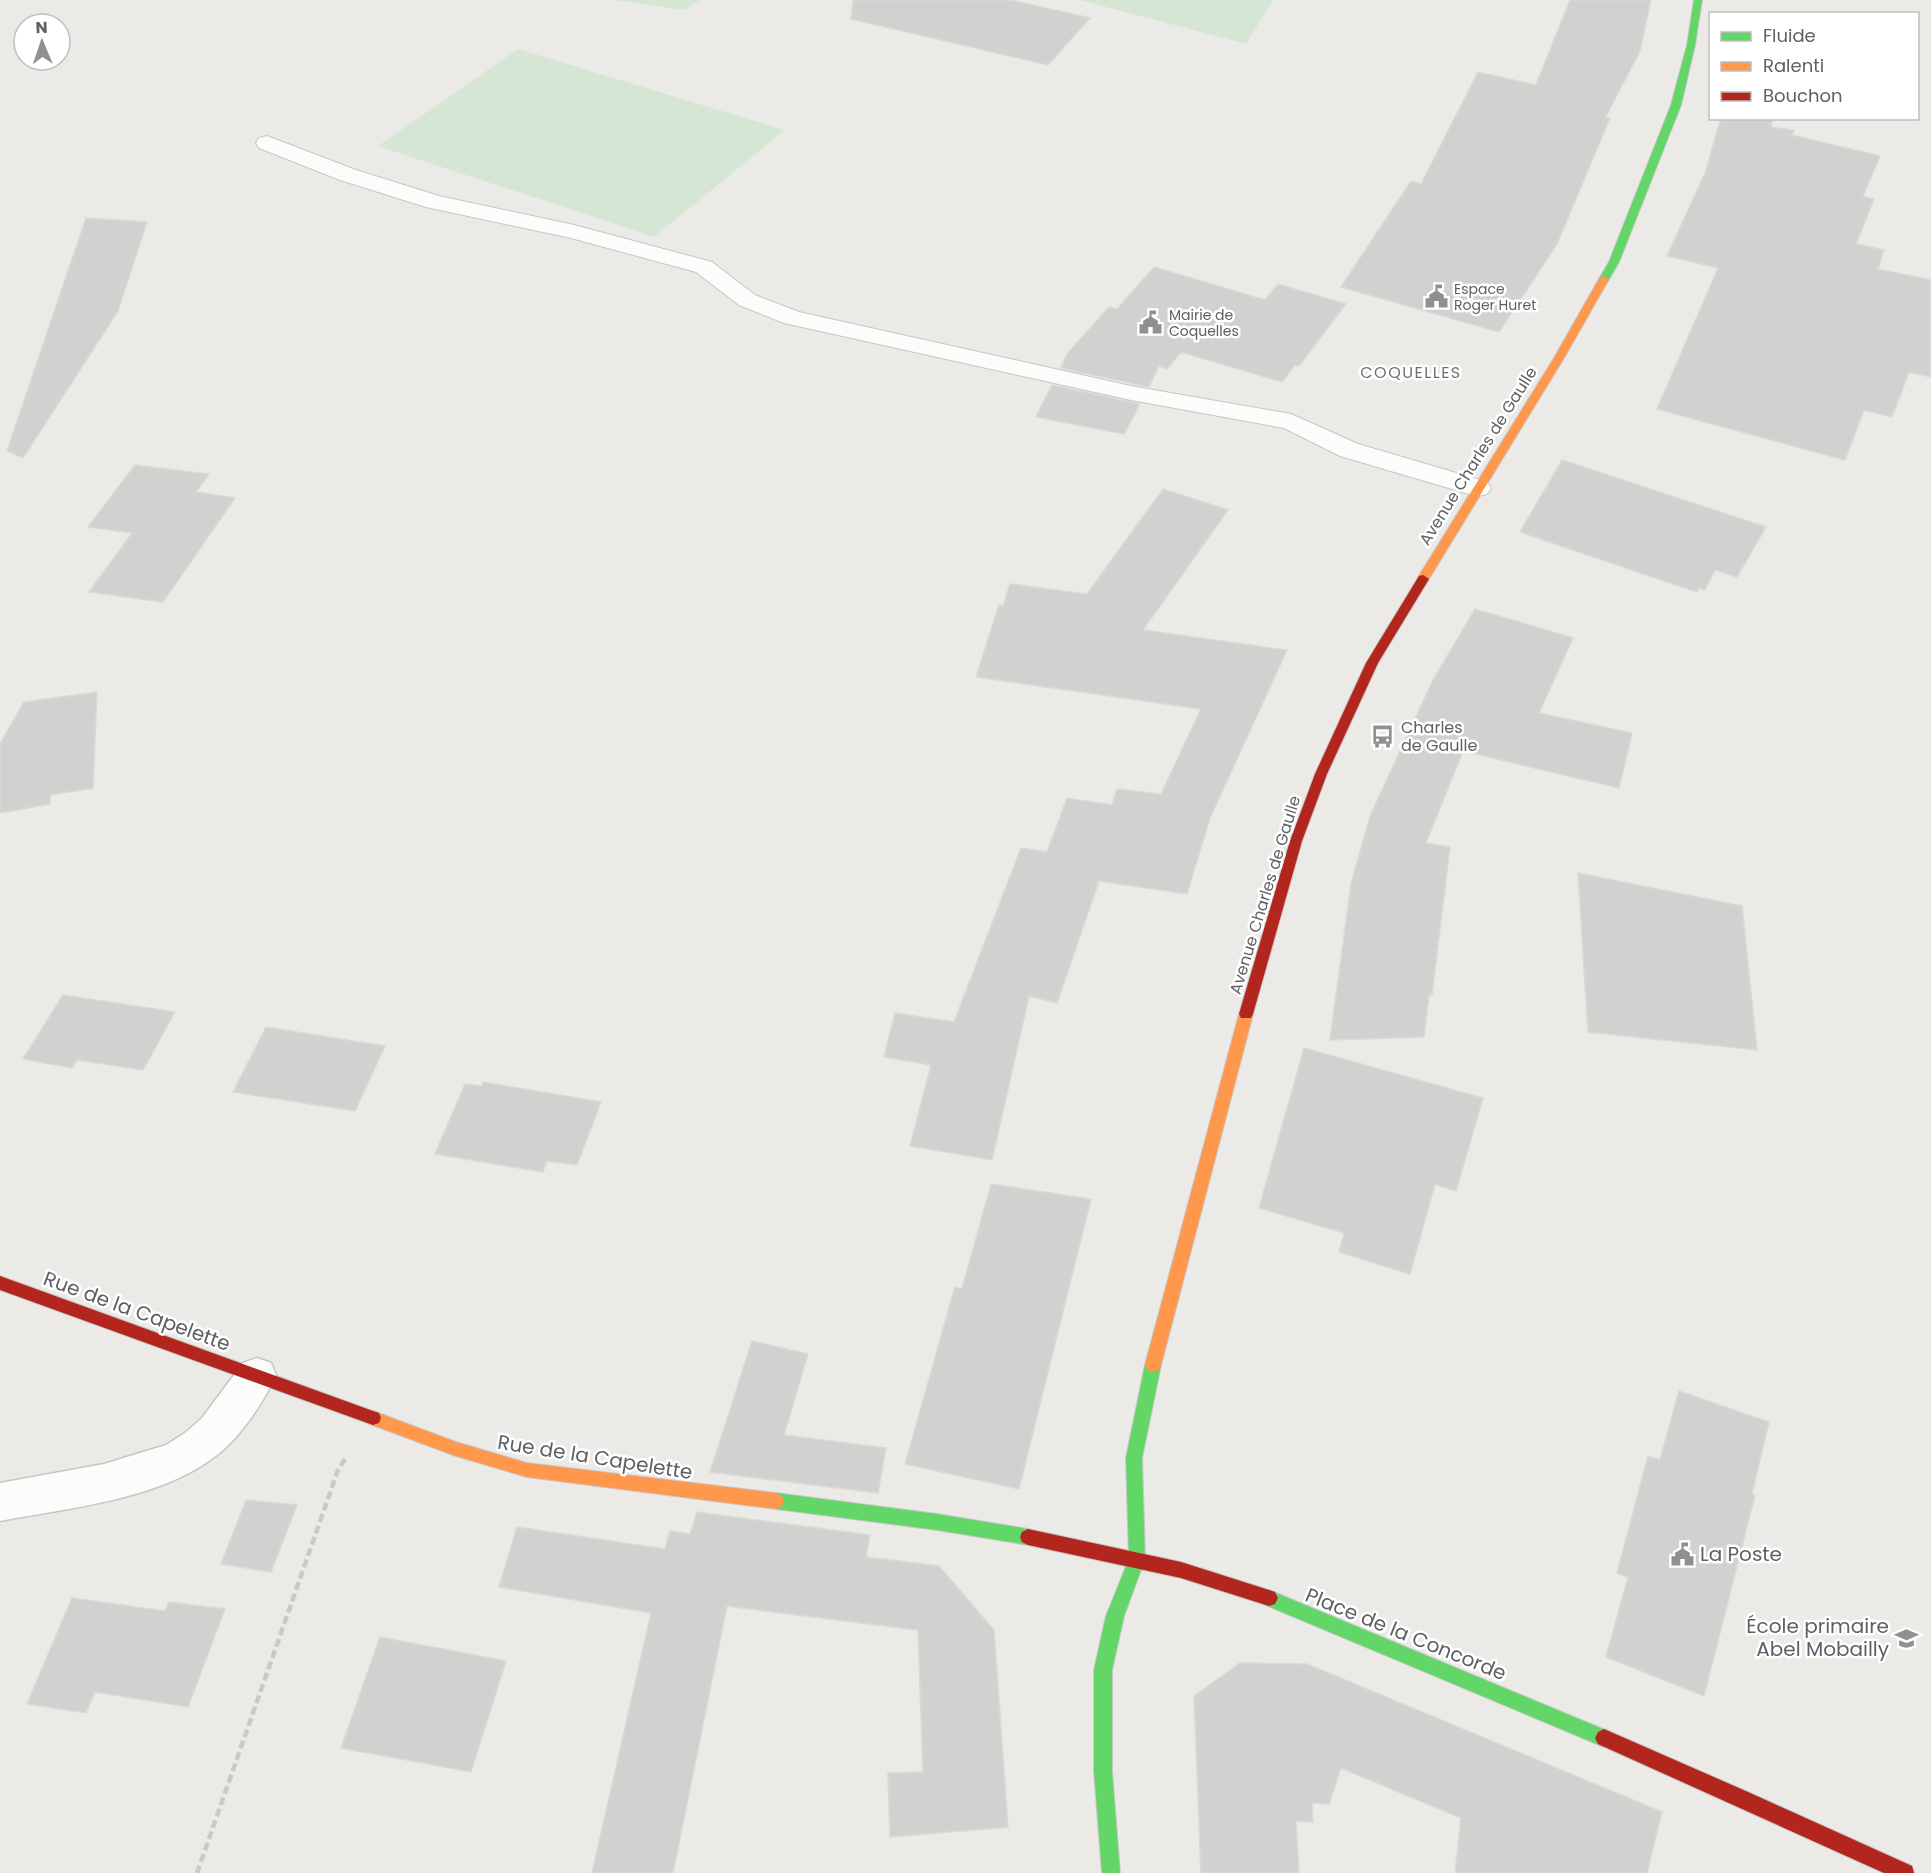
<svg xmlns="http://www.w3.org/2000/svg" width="1931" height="1873" font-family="Poppins,sans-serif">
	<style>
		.green { fill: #d6e6d4 }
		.building { fill: #d2d1d0; stroke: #dad9d6; stroke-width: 1.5 }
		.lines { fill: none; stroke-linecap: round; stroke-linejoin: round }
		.lane-casing { stroke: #c6c6c6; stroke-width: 2 }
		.street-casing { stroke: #c6c6c6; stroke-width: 3 }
		.fast-casing { stroke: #c8c8c8; stroke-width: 2 }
		.slow-casing { stroke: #c8c8c8; stroke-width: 2 }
		.jam-casing { stroke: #c8c8c8; stroke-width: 2 }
		.path { stroke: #c6cac8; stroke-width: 4.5; stroke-dasharray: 8 4; stroke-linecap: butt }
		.lane { fill: #fcfcfb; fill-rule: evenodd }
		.street { fill: #fcfcfb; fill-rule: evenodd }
		.fast { fill: #63d668; fill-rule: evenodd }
		.slow { fill: #ff974d; fill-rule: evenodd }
		.jam { fill: #b3261e; fill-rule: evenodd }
		.labels { text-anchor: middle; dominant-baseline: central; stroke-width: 5; stroke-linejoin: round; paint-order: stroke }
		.far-poi-label { font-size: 14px; fill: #5d6064; stroke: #fff; text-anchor: start }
		.far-quarter-label { font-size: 16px; letter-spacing: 1.5px; fill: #6e7275; stroke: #fff }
		.street-label { font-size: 16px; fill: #5d6064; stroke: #fff }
		.poi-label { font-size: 16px; fill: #5d6064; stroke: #fff; text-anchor: start }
		.near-street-label { font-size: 20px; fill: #5d6064; stroke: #fff }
		.near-poi-label { font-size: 20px; fill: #5d6064; stroke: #fff; text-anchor: start }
	</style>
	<rect width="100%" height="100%" fill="#ebeae7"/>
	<g class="green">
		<polygon points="615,0 700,0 684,10"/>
		<polygon points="1080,0 1273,0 1246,44"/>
		<polygon points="518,49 785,130 654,237 378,146"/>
	</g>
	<g class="building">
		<polygon points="853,0 1010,0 1090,18 1048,65 851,19"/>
		<polygon points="1570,0 1651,0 1640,51 1605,118 1610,118 1557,244 1499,332 1341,287 1411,181 1421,184 1478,72 1536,85"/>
		<polygon points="1721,118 1773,118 1771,127 1794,130 1792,135 1880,156 1863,196 1874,199 1856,244 1884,250 1878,269 1931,280 1931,377 1909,372 1892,417 1864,410 1845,460 1657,409 1718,268 1667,256 1705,173"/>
		<polygon points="86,218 147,222 118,311 23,458 7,451"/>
		<polygon points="1154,267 1265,300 1278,284 1346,304 1299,366 1295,365 1282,382 1181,352 1167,369 1159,366 1149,387 1061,368 1067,354 1109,307 1117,309"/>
		<polygon points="1052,385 1131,402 1140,404 1124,434 1036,417"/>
		<polygon points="1562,460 1766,527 1737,577 1715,570 1705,590 1699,588 1697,592 1520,532"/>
		<polygon points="135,465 209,474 196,492 235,498 163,602 89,592 132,533 88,527"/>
		<polygon points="1163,489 1228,510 1143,630 1287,650 1210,818 1187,894 1099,881 1057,1003 1029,996 992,1160 910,1146 931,1065 884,1057 895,1013 954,1022 1021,848 1047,852 1067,798 1112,805 1117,789 1161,794 1201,709 976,677 999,605 1003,606 1010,584 1087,594"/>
		<polygon points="1475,609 1573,638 1539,713 1632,733 1619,788 1463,751 1426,843 1450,847 1432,995 1429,995 1424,1037 1330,1040 1351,884 1370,816 1433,680"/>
		<polygon points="97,692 93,788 50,795 50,804 0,813 0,744 24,702"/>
		<polygon points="1578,873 1742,906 1757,1050 1588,1032"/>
		<polygon points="63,995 175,1012 143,1070 77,1060 72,1068 23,1059"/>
		<polygon points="266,1027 385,1046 355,1111 233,1092"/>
		<polygon points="1304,1048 1483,1098 1456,1191 1435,1184 1410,1274 1339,1252 1344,1233 1259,1208"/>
		<polygon points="483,1082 601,1102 577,1165 547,1161 543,1172 435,1154 465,1084 482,1086"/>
		<polygon points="991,1184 1091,1199 1019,1489 905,1464 955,1287 962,1289"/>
		<polygon points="752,1341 808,1354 784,1435 886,1448 878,1493 710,1472"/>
		<polygon points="1679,1391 1769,1422 1752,1494 1755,1495 1704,1696 1606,1657 1628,1577 1617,1573 1648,1456 1660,1460"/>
		<polygon points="246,1500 297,1505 271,1572 221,1564"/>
		<polygon points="697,1512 870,1535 866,1557 939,1566 994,1630 1008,1827 890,1837 888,1773 923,1772 918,1630 727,1606 673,1873 592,1873 651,1613 499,1587 517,1527 665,1549 670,1531 690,1534"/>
		<polygon points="72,1598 165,1611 169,1602 225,1609 188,1707 95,1692 86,1713 27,1704"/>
		<polygon points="380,1637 506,1661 471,1772 341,1748"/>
		<polygon points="1240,1663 1307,1664 1662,1812 1647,1873 1455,1873 1461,1818 1341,1768 1329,1804 1312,1803 1313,1822 1296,1821 1299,1873 1201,1873 1194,1696"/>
	</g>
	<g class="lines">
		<defs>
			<polygon id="lane" points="267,136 356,170 439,196 574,225 712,262 755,295 799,312 1131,386 1291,414 1358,444 1487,482 1491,488 1487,494 1478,496 1469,494 1340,456 1284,428 1131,400 784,323 739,305 696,272 571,238 426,207 340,180 259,148 256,143 259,138"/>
			<path id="street" d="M257,1358l14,5 5,12c-12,27 -38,66 -63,83 -56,42 -145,50 -213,63v-38l104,-19 62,-19 19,-12 17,-15 41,-55z"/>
			<g id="fast">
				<polygon points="1694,0 1702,0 1695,45 1681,105 1619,262 1608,281 1600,281 1599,279 1609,262 1671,105 1687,45"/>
				<polygon points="1153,1358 1159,1360 1161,1365 1142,1458 1145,1559 1124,1616 1112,1670 1112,1771 1120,1873 1102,1873 1094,1771 1094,1670 1106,1616 1129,1559 1126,1458 1145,1365 1147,1360"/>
				<polygon points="776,1493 937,1514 1028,1529 1034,1532 1036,1537 1034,1542 1028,1545 937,1530 776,1509 770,1506 768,1501 770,1496"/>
				<polygon points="1269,1590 1610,1732 1613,1738 1610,1744 1604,1747 1263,1604 1260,1598 1263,1592"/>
			</g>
			<g id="slow">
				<polygon points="1604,276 1609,279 1564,358 1427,582 1419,582 1417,579 1554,358 1599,279"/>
				<polygon points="1246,1009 1251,1010 1253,1014 1161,1365 1159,1370 1153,1372 1147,1370 1145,1365 1239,1014 1241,1010"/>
				<polygon points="373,1411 456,1442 527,1463 776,1493 782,1496 784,1501 782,1506 776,1509 527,1477 456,1456 367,1423 365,1418 367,1413"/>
			</g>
			<g id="jam">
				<polygon points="1423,575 1429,579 1378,663 1327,774 1302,841 1253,1014 1251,1018 1241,1018 1239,1014 1290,841 1315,774 1366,663 1419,576"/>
				<polygon points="0,1276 373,1411 379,1413 381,1418 379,1423 373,1425 0,1290"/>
				<polygon points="1028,1529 1181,1562 1269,1590 1275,1592 1278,1598 1275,1604 1269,1606 1181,1578 1028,1545 1022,1542 1020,1537 1022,1532"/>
				<polygon points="1604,1729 1748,1792 1912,1866 1914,1873 1884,1873 1598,1744 1595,1738 1598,1732"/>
			</g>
		</defs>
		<use href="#lane" class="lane-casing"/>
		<use href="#street" class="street-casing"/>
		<use href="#fast" class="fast-casing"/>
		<use href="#slow" class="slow-casing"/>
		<use href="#jam" class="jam-casing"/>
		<polyline class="path" points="197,1873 338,1470 345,1459"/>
		<use href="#lane" class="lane"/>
		<use href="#street" class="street"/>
		<use href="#fast" class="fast"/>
		<use href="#slow" class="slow"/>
		<use href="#jam" class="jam"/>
	</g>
	<defs>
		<symbol id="civic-bare" viewBox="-9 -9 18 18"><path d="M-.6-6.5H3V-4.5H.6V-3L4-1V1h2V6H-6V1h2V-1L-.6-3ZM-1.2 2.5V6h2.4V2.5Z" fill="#8f9092" stroke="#fff" stroke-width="2.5" paint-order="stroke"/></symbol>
		<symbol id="bus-bare" viewBox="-9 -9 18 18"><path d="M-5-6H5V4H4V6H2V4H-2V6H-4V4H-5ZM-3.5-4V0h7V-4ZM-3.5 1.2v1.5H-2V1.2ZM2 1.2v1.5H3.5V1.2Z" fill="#8f9092" stroke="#fff" stroke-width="2.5" paint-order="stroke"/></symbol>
		<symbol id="school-bare" viewBox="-9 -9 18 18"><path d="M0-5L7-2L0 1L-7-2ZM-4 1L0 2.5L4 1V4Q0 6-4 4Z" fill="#8f9092" stroke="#fff" stroke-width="2.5" paint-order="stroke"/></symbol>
	</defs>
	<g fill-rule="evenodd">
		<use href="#civic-bare" x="1420" y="280" width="33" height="33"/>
		<use href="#civic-bare" x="1134" y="306" width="33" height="33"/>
		<use href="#bus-bare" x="1366" y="720" width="33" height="33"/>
		<use href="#civic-bare" x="1666" y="1538" width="33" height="33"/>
		<use href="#school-bare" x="1890" y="1622" width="33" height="33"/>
	</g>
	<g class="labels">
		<g class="far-poi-label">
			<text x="1454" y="289">Espace<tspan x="1454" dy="16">Roger Huret</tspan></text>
			<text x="1169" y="315">Mairie de<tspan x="1169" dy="16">Coquelles</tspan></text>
		</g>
		<g class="far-quarter-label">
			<text x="1411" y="372">COQUELLES</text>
		</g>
		<g class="street-label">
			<text transform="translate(1478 456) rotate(-58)">Avenue Charles de Gaulle</text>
			<text transform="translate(1265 895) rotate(-73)">Avenue Charles de Gaulle</text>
		</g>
		<g class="poi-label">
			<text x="1401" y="727">Charles<tspan x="1401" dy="18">de Gaulle</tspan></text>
		</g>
		<g class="near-street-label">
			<text transform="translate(137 1311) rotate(20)">Rue de la Capelette</text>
			<text transform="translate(595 1457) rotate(9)">Rue de la Capelette</text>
			<text transform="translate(1406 1634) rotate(22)">Place de la Concorde</text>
		</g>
		<g class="near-poi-label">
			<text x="1700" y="1554">La Poste</text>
			<text x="1889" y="1626" text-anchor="end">École primaire<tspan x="1889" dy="23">Abel Mobailly</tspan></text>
		</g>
	</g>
	<rect x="1709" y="12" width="210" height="108" fill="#ffffff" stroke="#bebfc1" stroke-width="1.5"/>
	<rect x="1721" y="32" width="30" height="9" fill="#63d668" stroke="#bebfc1" stroke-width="1.5"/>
	<text x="1763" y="42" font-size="18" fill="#5d6064">Fluide</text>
	<rect x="1721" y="62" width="30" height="9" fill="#ff974d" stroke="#bebfc1" stroke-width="1.5"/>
	<text x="1763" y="72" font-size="18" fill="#5d6064">Ralenti</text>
	<rect x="1721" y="92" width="30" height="9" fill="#b3261e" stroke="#bebfc1" stroke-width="1.5"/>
	<text x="1763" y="102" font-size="18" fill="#5d6064">Bouchon</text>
	<g transform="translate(42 42) rotate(358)"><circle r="28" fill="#ffffff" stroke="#bebfc1" stroke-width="1.5"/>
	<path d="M0-4.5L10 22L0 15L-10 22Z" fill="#8f9092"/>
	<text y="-9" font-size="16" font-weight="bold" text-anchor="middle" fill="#5d6064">N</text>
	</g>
</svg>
